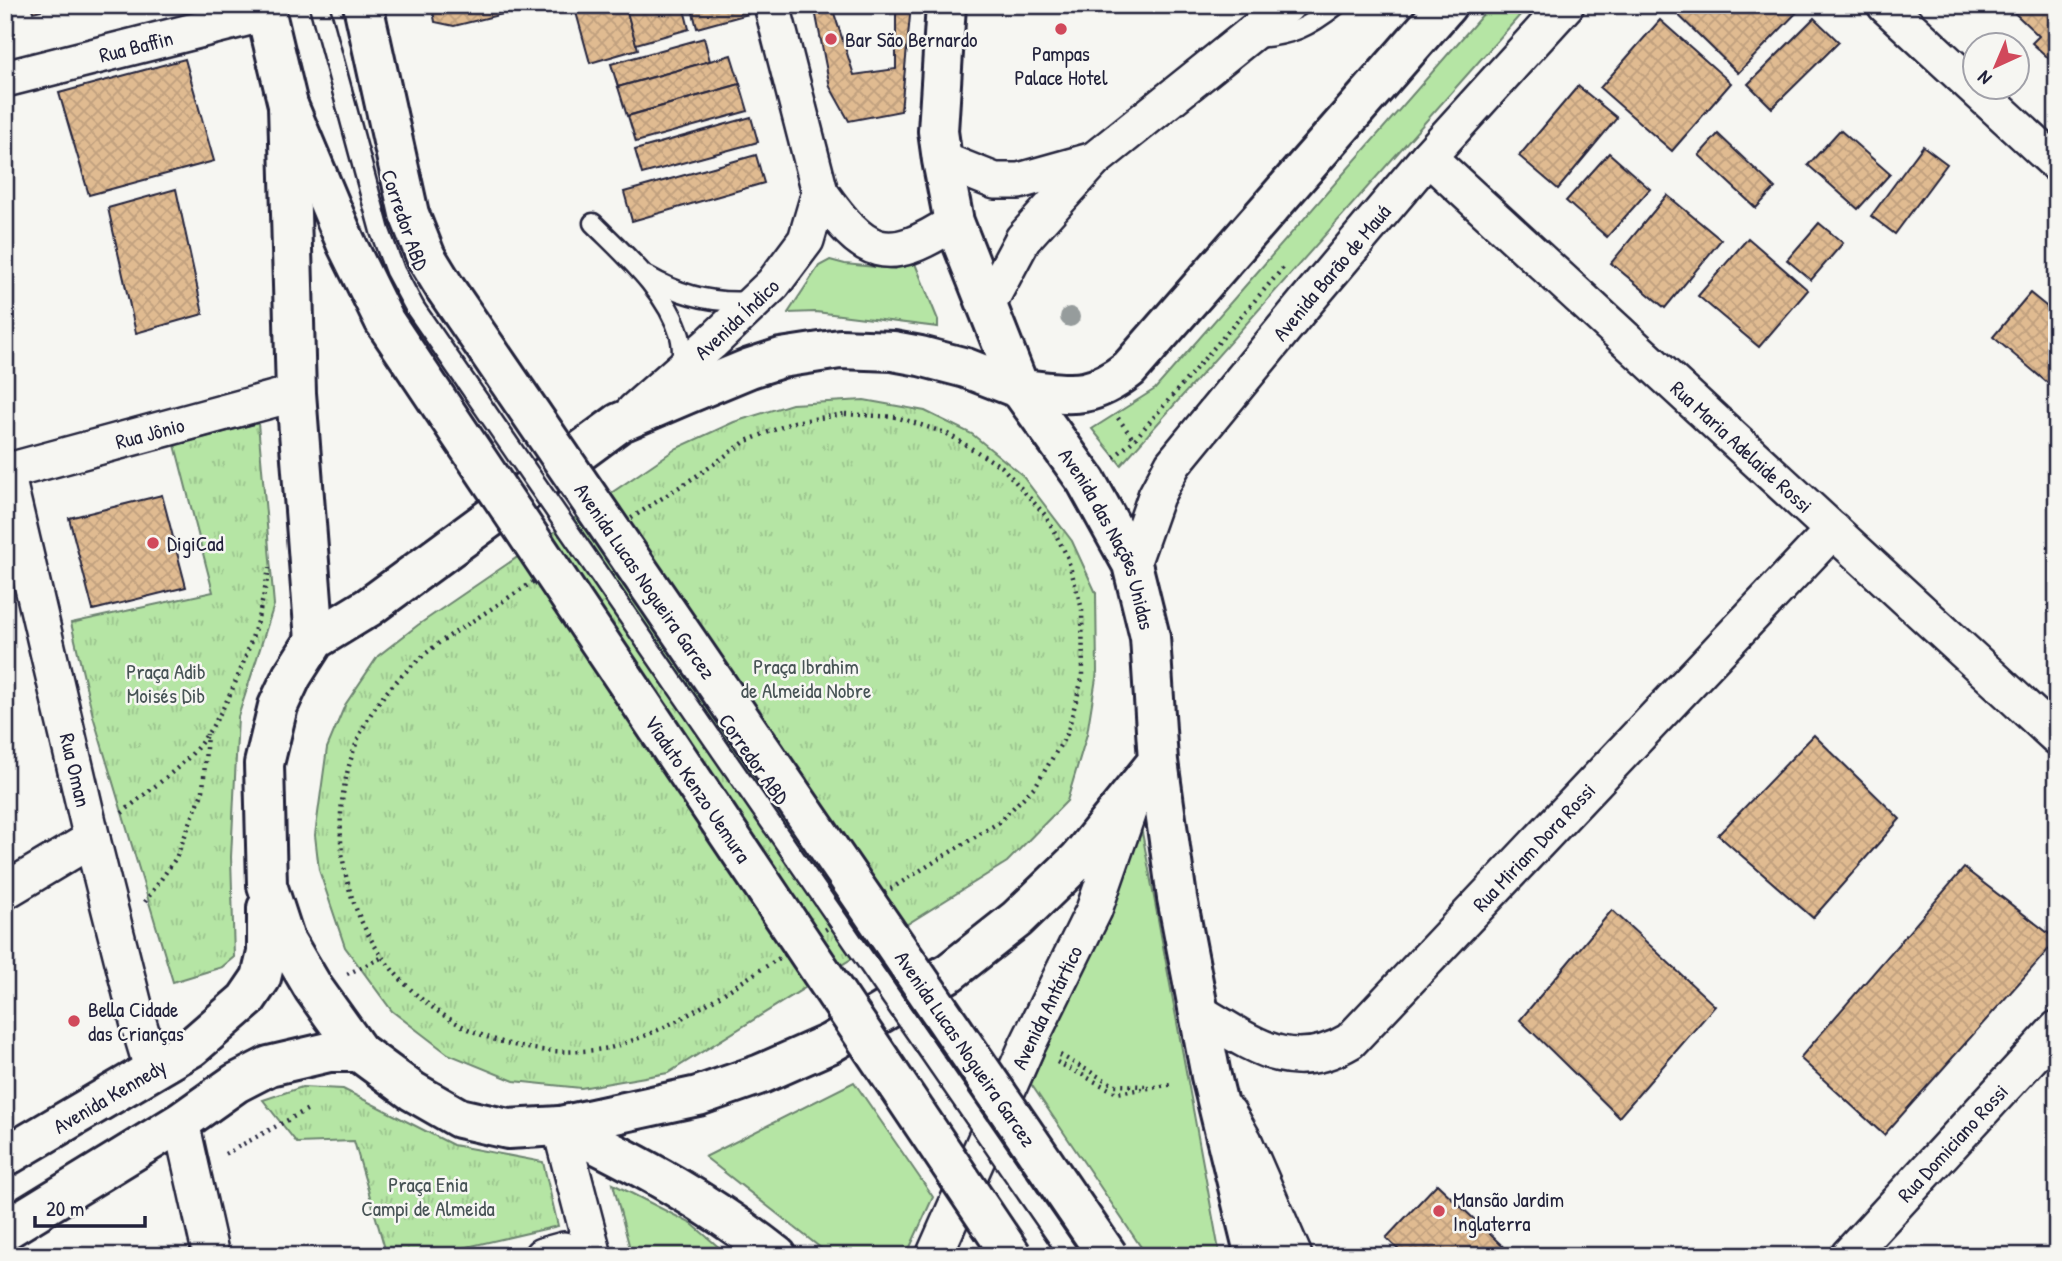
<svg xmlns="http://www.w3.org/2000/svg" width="2062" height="1261" font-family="'Patrick Hand',sans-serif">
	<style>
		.grass { fill: #b5e5a4; stroke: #6c8470; stroke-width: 2 }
		.park { fill: url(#park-tufts); stroke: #6c8470; stroke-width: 2 }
		.building { fill: url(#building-cross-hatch); stroke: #22223b; stroke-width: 2 }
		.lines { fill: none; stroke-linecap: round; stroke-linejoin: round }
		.service-casing { stroke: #22223b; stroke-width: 23 }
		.minor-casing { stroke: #22223b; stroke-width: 40 }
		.tertiary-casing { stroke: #22223b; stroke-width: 44 }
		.primary-casing { stroke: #22223b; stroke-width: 44 }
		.path { stroke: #22223b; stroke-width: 4.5; stroke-dasharray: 2 5; stroke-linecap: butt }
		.service { stroke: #f6f6f2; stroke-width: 18 }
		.minor { stroke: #f6f6f2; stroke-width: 35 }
		.tertiary { stroke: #f6f6f2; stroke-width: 38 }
		.primary { stroke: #f6f6f2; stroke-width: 38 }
		.service-bridge-casing { stroke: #22223b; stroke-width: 23; stroke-linecap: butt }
		.primary-bridge-casing { stroke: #22223b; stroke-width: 44; stroke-linecap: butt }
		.service-bridge { stroke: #f6f6f2; stroke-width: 18 }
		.primary-bridge { stroke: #f6f6f2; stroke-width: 38 }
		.tree { fill: #969c9c }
		.poi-dot { fill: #d1495b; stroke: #f6f6f2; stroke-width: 2.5 }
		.labels { text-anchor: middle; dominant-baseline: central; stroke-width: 5; stroke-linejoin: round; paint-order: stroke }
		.poi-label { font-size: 21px; fill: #22223b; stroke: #f6f6f2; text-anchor: start }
		.street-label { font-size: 21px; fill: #22223b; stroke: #f6f6f2 }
		.park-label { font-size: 21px; fill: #475355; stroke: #f6f6f2 }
	</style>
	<defs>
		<pattern id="park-tufts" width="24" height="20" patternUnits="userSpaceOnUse" patternTransform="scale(1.75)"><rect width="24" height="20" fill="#b5e5a4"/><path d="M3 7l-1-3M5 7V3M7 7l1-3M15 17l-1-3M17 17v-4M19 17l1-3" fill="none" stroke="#9bc48e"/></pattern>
		<pattern id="building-cross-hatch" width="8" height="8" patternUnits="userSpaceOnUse" patternTransform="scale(1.75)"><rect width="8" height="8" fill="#e0bb91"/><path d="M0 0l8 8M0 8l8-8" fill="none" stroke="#c0a07e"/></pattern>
	</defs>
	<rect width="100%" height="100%" fill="#f6f6f2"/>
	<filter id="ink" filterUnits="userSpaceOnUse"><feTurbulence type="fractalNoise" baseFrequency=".0143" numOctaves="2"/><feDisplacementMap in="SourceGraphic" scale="14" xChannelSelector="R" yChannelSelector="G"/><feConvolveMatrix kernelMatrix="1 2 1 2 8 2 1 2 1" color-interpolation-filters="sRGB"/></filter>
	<g filter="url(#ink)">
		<g class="grass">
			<polygon points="1491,5 1529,5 1121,465 1092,429 1155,389"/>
			<polygon points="830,260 845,264 895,269 914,261 938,320 938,327 816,312 788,313 819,266"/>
			<polygon points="1142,832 1220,1256 1147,1256 1031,1084"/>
			<polygon points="854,1082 933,1197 906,1256 831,1256 705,1157"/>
			<polygon points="613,1184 692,1224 729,1256 632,1256"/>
		</g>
		<g class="park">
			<polygon points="864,400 925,411 972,434 1021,474 1072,541 1096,593 1097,672 1087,734 1067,801 1007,862 668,1073 581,1088 514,1081 448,1054 392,1011 345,947 319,870 315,835 327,748 345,705 378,656 418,625 677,448 734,422 792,404"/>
			<polygon points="258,423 274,605 238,717 231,857 234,957 222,967 173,982 93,716 71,623 213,592 175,445"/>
			<polygon points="302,1087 343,1089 453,1145 543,1162 558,1226 428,1256 387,1256 354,1141 297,1143 263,1100"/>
		</g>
		<g class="building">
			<polygon points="31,5 61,5 33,12"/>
			<polygon points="432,5 539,5 454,26 435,22"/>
			<polygon points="574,5 625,5 638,49 590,63"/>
			<polygon points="625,5 683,5 689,29 636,44"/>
			<polygon points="691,5 746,5 748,14 697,28"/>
			<polygon points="896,5 911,5 901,111 849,121 830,87 815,10 832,7 854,75 896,69"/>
			<polygon points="1668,5 1804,5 1738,73"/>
			<polygon points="2006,5 2057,5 2057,66 2032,43 2039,36"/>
			<polygon points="1814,18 1839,42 1772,108 1748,84"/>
			<polygon points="1660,20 1731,83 1672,151 1600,88"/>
			<polygon points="704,38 710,61 618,87 611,64"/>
			<polygon points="731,55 740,84 627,116 618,87"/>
			<polygon points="185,59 214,161 89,195 59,93"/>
			<polygon points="740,84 748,111 636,142 628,116"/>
			<polygon points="1578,86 1617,118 1558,189 1519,156"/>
			<polygon points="751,117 758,142 642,174 635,150"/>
			<polygon points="1840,130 1890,174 1858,209 1808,165"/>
			<polygon points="1718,134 1775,188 1756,208 1699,155"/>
			<polygon points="1923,146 1947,164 1895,234 1871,216"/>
			<polygon points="1609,153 1650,189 1607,237 1566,201"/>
			<polygon points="756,155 764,183 632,221 624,192"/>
			<polygon points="176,189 203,314 136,333 108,208"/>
			<polygon points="1667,195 1721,240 1665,308 1611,263"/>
			<polygon points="1819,223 1843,243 1811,280 1787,260"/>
			<polygon points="1748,238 1808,290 1759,347 1698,296"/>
			<polygon points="2030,293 2057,315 2057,377 2050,385 1993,337"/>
			<polygon points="2057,295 2057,315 2047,307"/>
			<polygon points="162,495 186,587 93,610 69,518"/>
			<polygon points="1814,735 1900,819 1813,918 1718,835"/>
			<polygon points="1964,868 2057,940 1884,1135 1800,1058"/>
			<polygon points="1612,910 1715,1006 1619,1117 1520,1020"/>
			<polygon points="1437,1184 1513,1256 1405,1256 1386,1238"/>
		</g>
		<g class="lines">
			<defs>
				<g id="service">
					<polyline points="319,5 380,231 395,271 415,308"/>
					<path d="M1255,38c36,-2 54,-11 82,-33"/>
					<path d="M593,223c32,32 74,68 87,113 3,11 2,22 2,33"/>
					<path d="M647,276c31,18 67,28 103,25"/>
				</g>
				<g id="minor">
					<polyline points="1885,5 2057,164"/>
					<path id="s1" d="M5,79l261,-66"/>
					<path id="s2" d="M1428,157l629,580"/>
					<polyline points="942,160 995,181 1019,181 1094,160"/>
					<path d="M820,192c45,64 66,75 134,30"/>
					<polyline points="987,306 1023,239 1094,160 1287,5"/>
					<path id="s3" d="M634,411l77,-68 62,-59 33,-44 14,-48 -48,-187"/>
					<path id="s4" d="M5,472l291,-79"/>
					<path id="s5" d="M6,472l86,367 47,186 13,43"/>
					<path id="s6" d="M1132,564l24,-68 17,-32 132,-161 123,-146 138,-152"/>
					<polyline points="5,891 92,839"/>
					<path id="s7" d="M1197,1011c53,31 92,66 153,30l483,-511"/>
					<polyline points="1228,1113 1244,1141 1294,1256"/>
					<polyline points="181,1122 211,1256"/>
					<polyline points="560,1126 594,1256"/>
					<polyline points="542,1256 564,1250"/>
					<path id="s8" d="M934,1256l93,-210 67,-136 39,-113"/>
					<path id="s9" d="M1848,1256l209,-227"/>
				</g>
				<path id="tertiary" d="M946,5l-8,126 4,29 12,62 66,167c49,4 67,13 109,-20l318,-364"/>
				<g id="primary">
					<polyline points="264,5 288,105 346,243 385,322"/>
					<polyline points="363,5 409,214 426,257 445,288"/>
					<polyline points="288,105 296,393 315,640"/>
					<path id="s10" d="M1158,761l-79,98 -62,60 -67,53 -121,72 -68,30 -63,22 -138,30 -52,3 -49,-11 -47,-27 -53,-39 -45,-63 -29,-49 -18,-55 -3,-121 14,-58 14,-30 23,-36 54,-33 250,-184 68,-29 63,-26 31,-10 59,-9 53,2 27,5 46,12 54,21 66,92 46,83 18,73 8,124 19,137 34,178 44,180"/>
					<path d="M560,1126c80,39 147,75 217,130"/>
					<path id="s11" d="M5,1157l187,-110 54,-47 15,-22 6,-25v-45"/>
					<polyline points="5,1230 181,1122 236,1083 269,1066 329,1052 359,1052"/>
				</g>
			</defs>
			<use href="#service" class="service-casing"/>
			<use href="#minor" class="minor-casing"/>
			<use href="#tertiary" class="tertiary-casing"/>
			<use href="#primary" class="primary-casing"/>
			<g class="path">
				<path d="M845,414l51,3 50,16 56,34 44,49 21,40 15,53 1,66 -16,59 -31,51 -38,38c-78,47 -155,96 -233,144 -41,26 -80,53 -126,71 -9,3 -20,8 -30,10 -178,30 -319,-139 -251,-309 17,-41 48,-70 82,-97l264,-171 42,-30 48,-19z"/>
				<polyline points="1118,418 1134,440"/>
				<polyline points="1114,457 1134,440 1283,268"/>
				<path d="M122,813c20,-17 42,-33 62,-51 46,-44 75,-133 85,-194"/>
				<polyline points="145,902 176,858 203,791 207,734"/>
				<polyline points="347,974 381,958"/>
				<polyline points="1060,1055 1114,1085 1145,1086"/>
				<polyline points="1057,1062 1117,1093 1174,1084"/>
				<polyline points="225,1154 310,1108"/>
			</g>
			<use href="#service" class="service"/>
			<use href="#minor" class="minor"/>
			<use href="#tertiary" class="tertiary"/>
			<use href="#primary" class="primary"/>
			<defs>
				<polyline id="service-bridge" points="415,308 1070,1256"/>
				<g id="primary-bridge">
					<path id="s12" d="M445,288l663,968"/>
					<path id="s13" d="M385,322l627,934"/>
				</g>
			</defs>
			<use href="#service-bridge" class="service-bridge-casing"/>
			<use href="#primary-bridge" class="primary-bridge-casing"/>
			<use href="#service-bridge" class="service-bridge"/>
			<use href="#primary-bridge" class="primary-bridge"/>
		</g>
		<circle class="tree" cx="1070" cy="317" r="10"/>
	</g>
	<g class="poi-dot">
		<circle cx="1061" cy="29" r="7"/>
		<circle cx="831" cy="39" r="7"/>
		<circle cx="153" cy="543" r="7"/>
		<circle cx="74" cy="1021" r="7"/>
		<circle cx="1439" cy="1211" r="7"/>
	</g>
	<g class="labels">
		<g class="poi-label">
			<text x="845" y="39">Bar São Bernardo</text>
			<text x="1061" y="53" text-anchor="middle">Pampas<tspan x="1061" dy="24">Palace Hotel</tspan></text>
			<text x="167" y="543">DigiCad</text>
			<text x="88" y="1009">Bella Cidade<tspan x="88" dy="24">das Crianças</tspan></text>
			<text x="1453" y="1199">Mansão Jardim<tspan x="1453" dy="24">Inglaterra</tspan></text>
		</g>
		<g class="street-label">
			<text stroke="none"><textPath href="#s1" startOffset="135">Rua Baffin</textPath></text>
			<text transform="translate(405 220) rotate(71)">Corredor ABD</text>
			<text stroke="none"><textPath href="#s6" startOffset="357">Avenida Barão de Mauá</textPath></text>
			<text stroke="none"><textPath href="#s3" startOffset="138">Avenida Índico</textPath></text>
			<text stroke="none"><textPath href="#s4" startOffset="150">Rua Jônio</textPath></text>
			<text stroke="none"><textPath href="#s2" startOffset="427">Rua Maria Adelaide Rossi</textPath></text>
			<text stroke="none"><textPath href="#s10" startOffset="2361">Avenida das Nações Unidas</textPath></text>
			<text stroke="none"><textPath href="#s12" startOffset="355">Avenida Lucas Nogueira Garcez</textPath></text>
			<text transform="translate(754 759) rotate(55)">Corredor ABD</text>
			<text stroke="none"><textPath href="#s5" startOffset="306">Rua Oman</textPath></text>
			<text stroke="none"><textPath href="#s13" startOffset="562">Viaduto Kenzo Uemura</textPath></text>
			<text stroke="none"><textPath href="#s7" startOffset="434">Rua Miriam Dora Rossi</textPath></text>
			<text stroke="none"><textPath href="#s8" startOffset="273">Avenida Antártico</textPath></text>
			<text stroke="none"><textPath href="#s12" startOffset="922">Avenida Lucas Nogueira Garcez</textPath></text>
			<text stroke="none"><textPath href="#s11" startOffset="121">Avenida Kennedy</textPath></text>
			<text stroke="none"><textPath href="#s9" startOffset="154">Rua Domiciano Rossi</textPath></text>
		</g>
		<g class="park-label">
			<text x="806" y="666">Praça Ibrahim<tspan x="806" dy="24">de Almeida Nobre</tspan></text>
			<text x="166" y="671">Praça Adib<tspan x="166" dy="24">Moisés Dib</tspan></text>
			<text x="428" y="1184">Praça Enia<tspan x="428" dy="24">Campi de Almeida</tspan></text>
		</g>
	</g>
	<rect width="2062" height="1261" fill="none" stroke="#f6f6f2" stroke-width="28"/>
	<rect x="14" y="14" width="2034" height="1233" fill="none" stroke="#22223b" stroke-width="2.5" filter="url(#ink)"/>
	<g transform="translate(1996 66) rotate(224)"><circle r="33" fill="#f6f6f2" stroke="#a1a1a9" stroke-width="2"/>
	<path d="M0-5L12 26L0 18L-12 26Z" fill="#d1495b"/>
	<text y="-10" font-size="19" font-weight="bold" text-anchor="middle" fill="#22223b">N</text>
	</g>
	<path d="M35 1216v10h110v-10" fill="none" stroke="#22223b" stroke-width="3.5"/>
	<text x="46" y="1216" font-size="21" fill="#22223b" stroke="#f6f6f2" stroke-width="5" paint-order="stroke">20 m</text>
</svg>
